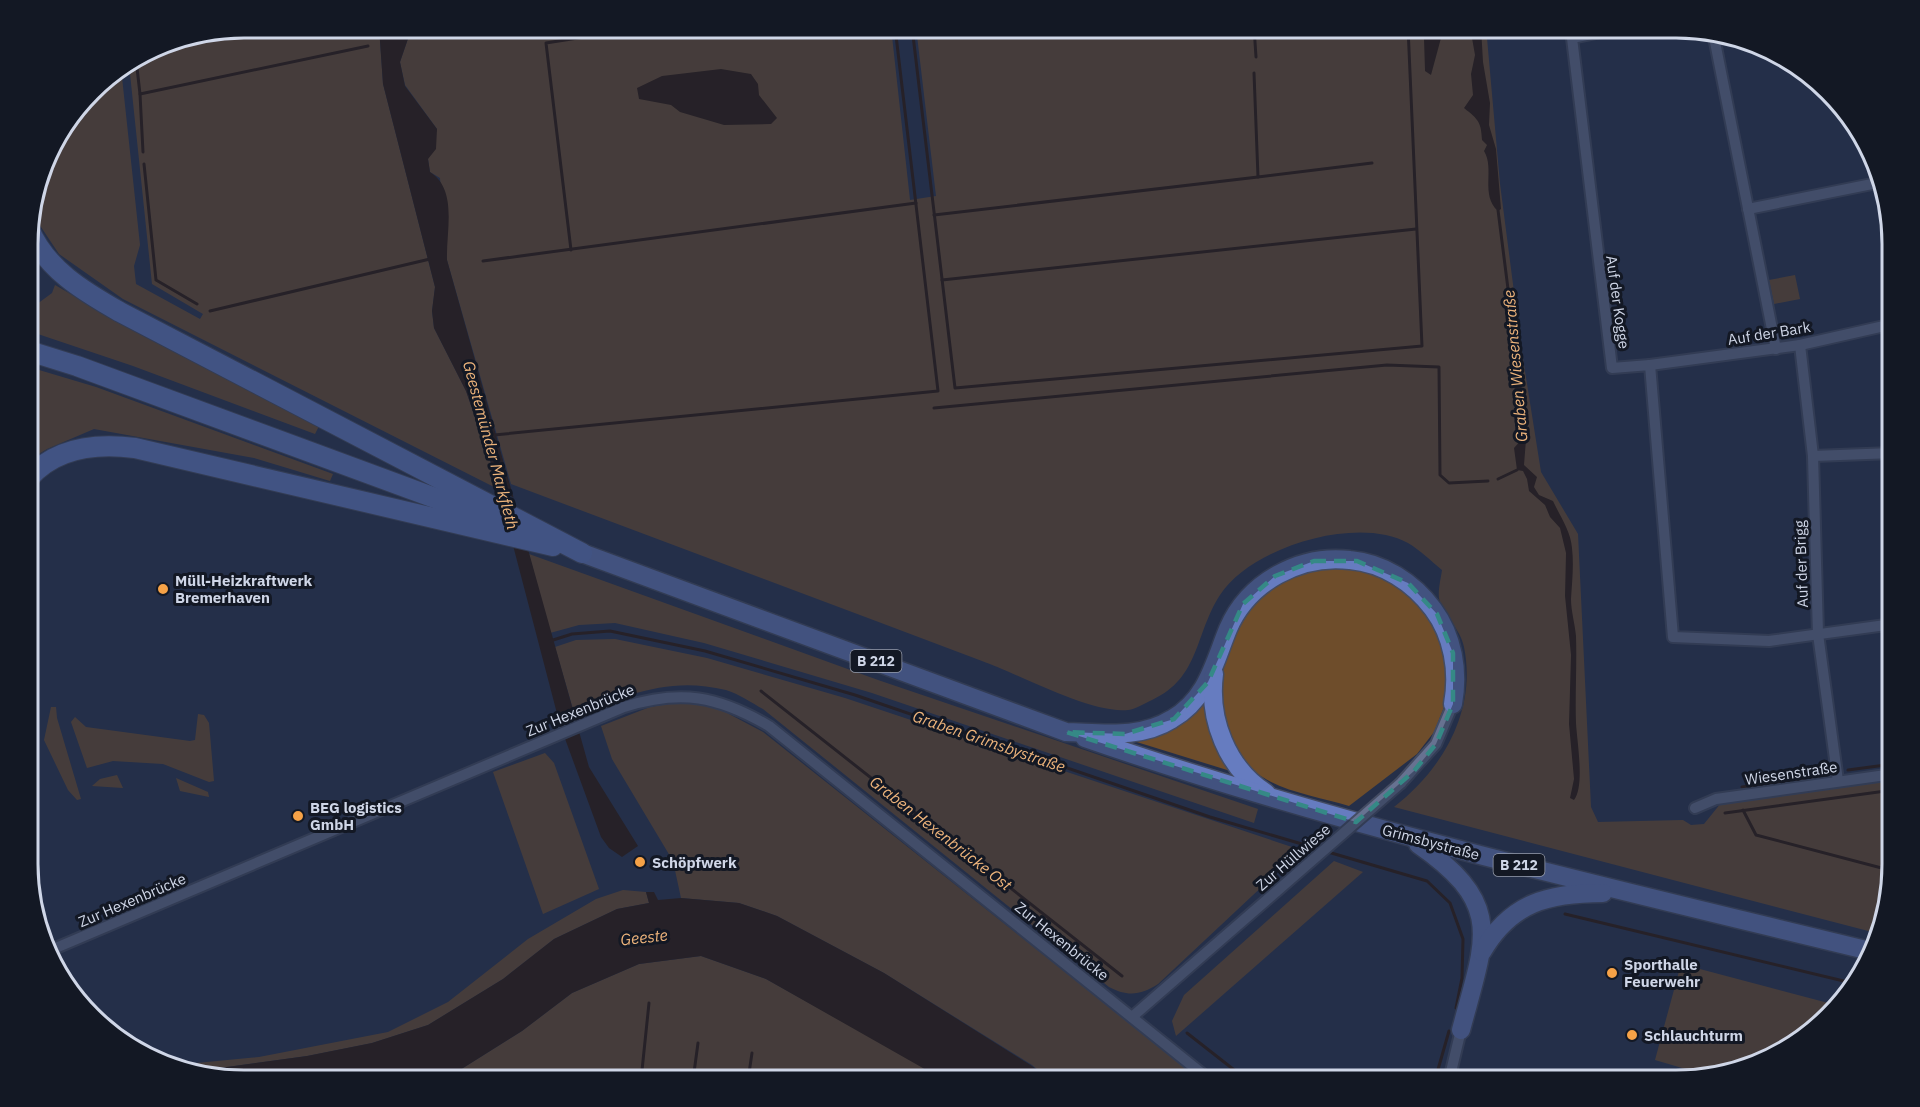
<svg xmlns="http://www.w3.org/2000/svg" width="1920" height="1107" font-family="'IBM Plex Sans',sans-serif">
	<style>
		.green { fill: #6e4d2b }
		.water { fill: #281100 }
		.pier { fill: #252f49 }
		.lines { fill: none; stroke-linecap: round; stroke-linejoin: round }
		.stream { stroke: #281100; stroke-width: 3 }
		.minor-casing { stroke: #444c63; stroke-width: 14 }
		.trunk-casing { stroke: #444c63; stroke-width: 21 }
		.motorway-casing { stroke: #444c63; stroke-width: 22 }
		.minor { stroke: #677291; stroke-width: 10 }
		.trunk { stroke: #667cc0; stroke-width: 18 }
		.motorway { stroke: #657fcb; stroke-width: 20 }
		.minor-bridge-casing { stroke: #444c63; stroke-width: 14; stroke-linecap: butt }
		.minor-bridge { stroke: #677291; stroke-width: 10 }
		.marked { fill: none; stroke: #358986; stroke-width: 4.5; stroke-dasharray: 12 8; stroke-linejoin: round }
		.poi-dot { fill: #f6a247; stroke: #131824; stroke-width: 2 }
		.labels { text-anchor: middle; dominant-baseline: central; stroke-width: 6; stroke-linejoin: round; paint-order: stroke }
		.shield { fill: #131824; stroke: #979dac; stroke-width: 1.5 }
		.shield-label { font-size: 14px; font-weight: bold; fill: #cfd6e7 }
		.street-label { font-size: 15px; fill: #cfd6e7; stroke: #131824 }
		.poi-label { font-size: 15px; font-weight: bold; fill: #cfd6e7; stroke: #131824; text-anchor: start }
		.water-label { font-size: 16px; font-style: italic; fill: #ecb37b; stroke: #131824 }
		.rim { fill: none; stroke: #cfd6e7; stroke-width: 3 }
	</style>
	<rect width="100%" height="100%" fill="#252f49"/>
	<g class="green">
		<polygon points="244,27 379,27 383,84 435,287 432,311 434,328 466,391 493,470 496,488 123,299 59,254 37,221 32,204 50,148 101,81 121,68 140,245 134,266 136,284 200,319 203,314 152,284 129,64 161,43"/>
		<path d="M412,27h479l19,173 26,-4 -20,-169h570l14,157 21,162 20,126 37,62 13,273 7,15 85,-2 8,5 13,-1 17,-21 172,-25v99l-17,56 -482,-126c49,-38 83,-97 70,-160 -3,-18 -22,-33 -25,-49 -1,-9 2,-20 3,-28 -11,-9 -22,-20 -34,-27 -51,-28 -157,4 -188,52 -25,38 -20,83 -68,105 -7,3 -16,9 -24,10 -37,4 -109,-36 -146,-49 -157,-59 -314,-118 -471,-177l-64,-224 -7,-82 -10,-6 -2,-13 9,-30 -32,-44 -5,-23z"/>
		<polygon points="1795,275 1800,299 1774,304 1769,280"/>
		<polygon points="55,285 145,337 320,424 315,434 133,366 29,331 29,310 52,293"/>
		<polygon points="29,367 96,387 333,474 330,481 254,458 94,429 47,449 29,460"/>
		<polygon points="529,554 878,680 1258,809 1254,823 872,693 704,643 615,623 579,625 550,633"/>
		<path d="M1332,564l42,7 27,14 39,45 11,60 -17,42 -17,22 -68,52c-31,-10 -75,-15 -98,-38 -13,-13 -28,-32 -31,-51 -6,-40 15,-104 47,-130 19,-14 42,-18 65,-23z"/>
		<path d="M615,639l92,19 138,40 456,152 -143,134c-17,11 -30,13 -49,3l-346,-278c-11,-6 -24,-15 -37,-19 -57,-14 -99,5 -151,26l-20,-69 21,-7z"/>
		<polygon points="1208,692 1240,774 1127,739"/>
		<polygon points="680,702 712,705 763,732 1201,1080 1050,1080 1032,1065 884,973 777,916 739,903 681,898 673,861 612,759 601,726 650,707"/>
		<polygon points="51,707 56,707 57,718 81,799 77,800 68,790 44,740"/>
		<polygon points="198,714 204,715 209,723 214,781 209,782 163,764 113,761 87,768 71,722 75,717 86,727 190,741 195,740"/>
		<polygon points="545,753 554,763 599,889 543,914 493,772"/>
		<polygon points="117,775 123,788 92,786 100,779"/>
		<polygon points="176,778 208,792 209,797 180,791"/>
		<polygon points="1334,861 1363,872 1176,1036 1172,1021 1184,995"/>
		<polygon points="623,890 646,892 649,903 617,909 554,939 503,979 428,1025 372,1043 307,1056 205,1070 186,1064 259,1057 388,1032 448,1002 528,939 596,899"/>
		<polygon points="701,956 766,979 924,1067 921,1080 444,1080 522,1031 572,993 639,964"/>
		<polygon points="1681,964 1832,1004 1785,1051 1706,1075 1655,1060"/>
	</g>
	<g class="water">
		<path d="M379,27h33l-12,35 5,24 32,43 -1,20 -8,10 2,13c28,18 16,58 17,88l142,507 49,79 -16,11 -13,-9 -8,-11 -41,-112 -67,-256 -27,-78 -32,-63 -2,-17 3,-24 -52,-203z"/>
		<polygon points="1427,27 1444,27 1431,75 1425,71 1424,38"/>
		<path d="M1470,27h11l2,35 7,41 -1,22 7,24 5,60 -3,2c-18,-16 -3,-42 -14,-60l3,-6 -5,-5c-1,-18 -3,-20 -18,-32l9,-13 -2,-21 4,-19z"/>
		<polygon points="721,69 751,74 758,84 759,95 777,118 771,124 724,125 680,112 671,105 639,99 637,88 662,76"/>
		<path d="M1513,349l3,1 6,40 1,26 4,11 -3,38 13,12 -3,10 5,8 14,6c7,15 18,31 19,47 2,17 0,35 -1,51 0,12 4,25 5,37 1,29 -1,59 0,87 1,19 9,63 -2,77l-4,-2 4,-19 -5,-55 2,-69 -6,-59 1,-43 -6,-25 -10,-11 -5,-12 -16,-14 -2,-12 -4,-8 -6,-1 -3,-22 8,-9 -2,-15 -6,-10c8,-25 -11,-43 -1,-65z"/>
		<polygon points="646,892 654,892 658,900 681,898 739,903 777,916 884,973 1032,1066 1050,1080 944,1080 766,979 701,956 639,964 572,993 522,1031 444,1080 244,1080 205,1070 307,1056 372,1043 428,1025 503,979 554,939 617,909 649,903"/>
	</g>
	<polygon class="pier" points="493,488 517,499 531,551 510,545"/>
	<g class="lines">
		<g class="stream">
			<polyline points="518,27 520,35 565,27"/>
			<polyline points="912,27 955,388 1422,346 1408,27"/>
			<polyline points="1254,27 1256,57"/>
			<polyline points="136,59 140,94 368,46"/>
			<polyline points="1254,73 1258,177 1372,163"/>
			<polyline points="140,94 143,152"/>
			<polyline points="144,164 156,280 197,304"/>
			<polyline points="1498,210 1516,352"/>
			<polyline points="934,215 1258,177"/>
			<polyline points="571,250 546,43 648,27"/>
			<polyline points="483,261 916,203"/>
			<polyline points="942,280 1416,229"/>
			<polyline points="210,311 430,259"/>
			<polyline points="934,408 1387,365 1439,367 1440,475 1449,483 1488,481"/>
			<polyline points="494,435 938,391 895,27"/>
			<polyline points="1498,479 1517,470"/>
			<polyline points="550,641 572,634 610,631 705,651 855,695 1210,817 1319,849"/>
			<polyline points="761,691 1122,976"/>
			<polyline points="1848,770 1893,764"/>
			<polyline points="1742,787 1825,776"/>
			<polyline points="1743,810 1756,835 1893,871"/>
			<polyline points="1725,813 1893,790"/>
			<polyline points="1328,852 1427,881 1450,903 1463,939 1462,978 1456,1008"/>
			<polyline points="1565,914 1852,983"/>
			<polyline points="1187,1033 1247,1080"/>
			<polyline points="641,1080 649,1003"/>
			<polyline points="693,1080 698,1043"/>
			<polyline points="748,1080 752,1053"/>
			<polyline points="1435,1080 1449,1031"/>
		</g>
		<defs>
			<g id="minor">
				<polyline points="1625,27 1572,38 1612,368 1650,365 1673,637 1769,641 1893,624"/>
				<polyline points="1714,37 1776,349"/>
				<polyline points="1748,209 1877,183"/>
				<polyline points="1800,345 1813,456 1818,634 1838,781"/>
				<polyline points="1650,365 1800,345 1893,324"/>
				<polyline points="1813,456 1893,453"/>
				<polyline points="1401,783 1436,744 1453,704"/>
				<polyline points="1695,808 1716,799 1893,774"/>
				<path d="M51,950l573,-243c57,-18 94,-11 145,19l441,354"/>
				<polyline points="1132,1017 1277,891"/>
				<polyline points="1449,1080 1461,1030"/>
			</g>
			<g id="trunk">
				<path d="M582,553l484,179c37,1 74,7 106,-13 35,-20 42,-56 56,-90 20,-47 72,-75 122,-69 33,3 63,22 83,49 20,27 26,62 20,95"/>
				<path d="M1214,674c-6,45 13,94 52,119"/>
				<path d="M1085,738c257,89 522,149 785,213"/>
				<path d="M1418,844c88,61 67,95 43,186"/>
				<path d="M1482,952c29,-50 67,-59 121,-59"/>
			</g>
			<g id="motorway">
				<path d="M29,229c17,40 54,62 91,83l462,241"/>
				<polyline points="29,351 77,366 500,522"/>
				<path d="M29,478c27,-31 67,-35 106,-30l418,98"/>
			</g>
		</defs>
		<use href="#minor" class="minor-casing"/>
		<use href="#trunk" class="trunk-casing"/>
		<use href="#motorway" class="motorway-casing"/>
		<use href="#minor" class="minor"/>
		<use href="#trunk" class="trunk"/>
		<use href="#motorway" class="motorway"/>
		<defs>
			<polyline id="minor-bridge" points="1277,891 1401,783"/>
		</defs>
		<use href="#minor-bridge" class="minor-bridge-casing"/>
		<use href="#minor-bridge" class="minor-bridge"/>
	</g>
	<path d="M0 0H1920V1107H0ZM1314,561h43l51,22 29,31 16,39v51l-17,40 -22,27 -58,51 -290,-90 59,2 49,-15 34,-37 35,-78 32,-28z" fill="#252f49" fill-opacity=".55" fill-rule="evenodd"/>
	<path class="marked" d="M1314,561h43l51,22 29,31 16,39v51l-17,40 -22,27 -58,51 -290,-90 59,2 49,-15 34,-37 35,-78 32,-28z"/>
	<g class="poi-dot">
		<circle cx="163" cy="589" r="6"/>
		<circle cx="298" cy="816" r="6"/>
		<circle cx="640" cy="862" r="6"/>
		<circle cx="1612" cy="973" r="6"/>
		<circle cx="1632" cy="1035" r="6"/>
	</g>
	<g class="labels">
		<g class="shield">
			<rect x="850.5" y="650" width="51" height="22" rx="4.5"/>
			<rect x="1493.5" y="854" width="51" height="22" rx="4.5"/>
		</g>
		<g class="shield-label">
			<text x="876" y="661">B 212</text>
			<text x="1519" y="865">B 212</text>
		</g>
		<g class="street-label">
			<text transform="translate(1618 302) rotate(82)">Auf der Kogge</text>
			<text transform="translate(1769 333) rotate(-9)">Auf der Bark</text>
			<text transform="translate(1801 564) rotate(-92)">Auf der Brigg</text>
			<text transform="translate(580 710) rotate(-22)">Zur Hexenbrücke</text>
			<text transform="translate(1791 773) rotate(-8)">Wiesenstraße</text>
			<text transform="translate(1431 842) rotate(15)">Grimsbystraße</text>
			<text transform="translate(1293 857) rotate(-41)">Zur Hüllwiese</text>
			<text transform="translate(132 900) rotate(-23)">Zur Hexenbrücke</text>
			<text transform="translate(1062 941) rotate(39)">Zur Hexenbrücke</text>
		</g>
		<g class="poi-label">
			<text x="175" y="580">Müll-Heizkraftwerk<tspan x="175" dy="17">Bremerhaven</tspan></text>
			<text x="310" y="807">BEG logistics<tspan x="310" dy="17">GmbH</tspan></text>
			<text x="652" y="862">Schöpfwerk</text>
			<text x="1624" y="964">Sporthalle<tspan x="1624" dy="17">Feuerwehr</tspan></text>
			<text x="1644" y="1035">Schlauchturm</text>
		</g>
		<g class="water-label">
			<text transform="translate(1515 366) rotate(-95)">Graben Wiesenstraße</text>
			<text transform="translate(491 445) rotate(75)">Geestemünder Markfleth</text>
			<text transform="translate(989 741) rotate(19)">Graben Grimsbystraße</text>
			<text transform="translate(941 833) rotate(38)">Graben Hexenbrücke Ost</text>
			<text transform="translate(644 937) rotate(-6)">Geeste</text>
		</g>
	</g>
	<path d="M0 0H1920V1107H0ZM244 38H1676A206 206 0 0 1 1882 244V864A206 206 0 0 1 1676 1070H244A206 206 0 0 1 38 864V244A206 206 0 0 1 244 38Z" fill="#131824" fill-rule="evenodd"/>
	<path class="rim" d="M244 38H1676A206 206 0 0 1 1882 244V864A206 206 0 0 1 1676 1070H244A206 206 0 0 1 38 864V244A206 206 0 0 1 244 38Z"/>
</svg>
